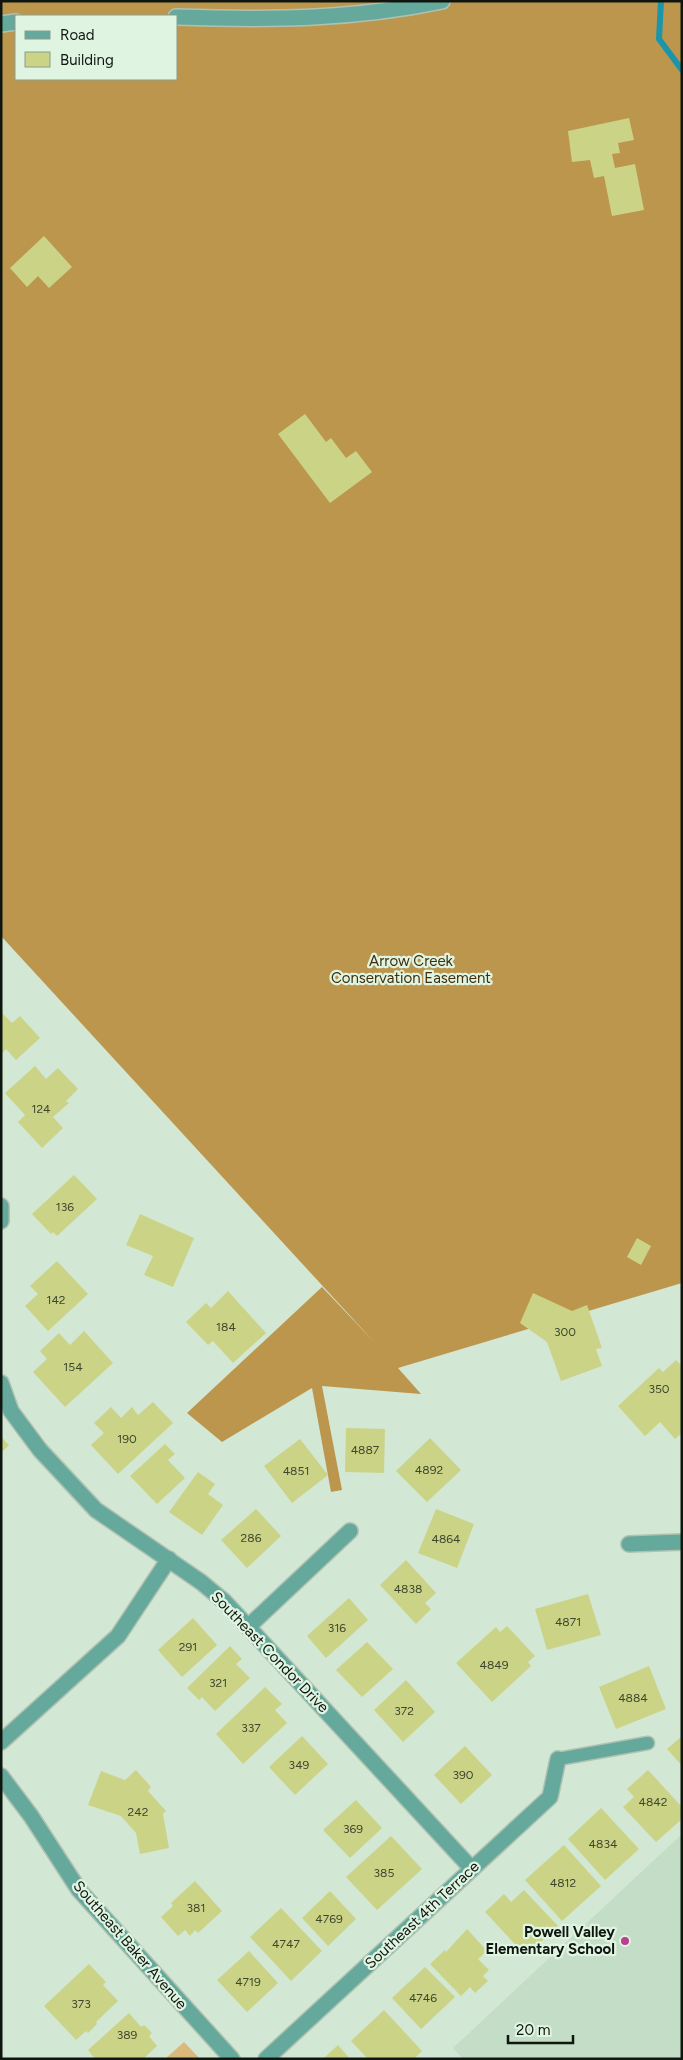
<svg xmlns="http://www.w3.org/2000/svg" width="683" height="2060" font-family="Figtree,sans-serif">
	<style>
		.built { fill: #c4ddc6 }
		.green { fill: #dbb97a }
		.forest { fill: #bc964d; fill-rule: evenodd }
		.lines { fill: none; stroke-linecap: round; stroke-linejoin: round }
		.stream { stroke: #1c95aa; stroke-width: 6 }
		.building { fill: #cbd486 }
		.service-casing { stroke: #b0c1b2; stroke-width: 15 }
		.minor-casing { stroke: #b0c1b2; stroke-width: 18 }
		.tertiary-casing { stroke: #b0c1b2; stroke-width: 18 }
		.service { stroke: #64a99b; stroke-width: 12 }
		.minor { stroke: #64a99b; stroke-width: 15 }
		.tertiary { stroke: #64a99b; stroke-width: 15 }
		.poi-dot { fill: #b93f92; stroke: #e0f4e2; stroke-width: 2 }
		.labels { text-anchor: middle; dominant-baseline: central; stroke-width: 4.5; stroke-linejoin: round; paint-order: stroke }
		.number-label { font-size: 12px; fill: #3e462e }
		.park-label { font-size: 15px; fill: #3f2f0e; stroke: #e0f4e2 }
		.street-label { font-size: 15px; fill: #0f1610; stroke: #e0f4e2 }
		.poi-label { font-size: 15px; font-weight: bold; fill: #0f1610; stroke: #e0f4e2; text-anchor: end }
	</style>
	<rect width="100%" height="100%" fill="#d3e7d5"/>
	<polygon class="built" points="682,1834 682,2059 463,2059 453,2048"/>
	<polygon class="green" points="184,2042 200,2059 165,2059"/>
	<path class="forest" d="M1,1h681v1282l-284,85 23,26 -99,-8 20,104 -11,2 -19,-104 -90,54 -35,-29 135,-126 54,57 -375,-408zM16,16h160v63h-160z"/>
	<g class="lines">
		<polyline class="stream" points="661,1 659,39 682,70"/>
	</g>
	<g class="building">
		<polygon points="629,118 634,140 618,143 620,153 612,154 615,168 635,164 644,210 612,216 604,176 594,178 590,160 572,162 568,131"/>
		<polygon points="44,236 72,267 49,288 38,276 27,287 10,268"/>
		<polygon points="305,414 326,442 331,438 346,458 356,451 372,472 330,503 278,434"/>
		<polygon points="1,1012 12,1023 20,1016 40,1038 16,1060 6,1049 1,1054"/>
		<polygon points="35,1066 46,1079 58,1068 78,1089 66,1101 69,1103 53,1117 63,1128 42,1148 18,1122 25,1115 5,1093"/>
		<polygon points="74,1175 97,1199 57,1236 53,1232 51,1234 32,1214"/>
		<polygon points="140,1214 194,1238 173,1287 144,1275 153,1256 126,1245"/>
		<polygon points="637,1238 651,1246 641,1265 627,1257"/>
		<polygon points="57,1261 88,1294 48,1331 25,1306 38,1294 30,1286"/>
		<polygon points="228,1291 266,1333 233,1363 213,1341 208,1345 186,1322 206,1303 211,1308"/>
		<polygon points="533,1293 572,1311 587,1305 602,1348 596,1349 602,1366 561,1381 547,1342 520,1323"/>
		<polygon points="84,1331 113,1363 65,1407 33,1372 47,1359 40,1351 59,1333 70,1345"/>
		<polygon points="676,1360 682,1366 682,1433 675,1439 660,1422 645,1436 618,1406 659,1368 663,1372"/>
		<polygon points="153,1402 173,1423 118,1474 91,1445 104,1433 94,1423 111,1407 121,1418 132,1407 138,1415"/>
		<polygon points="346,1428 385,1429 384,1473 345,1472"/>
		<polygon points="1,1437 9,1445 1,1453"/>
		<polygon points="430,1438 461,1470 427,1502 396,1471"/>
		<polygon points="300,1439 328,1475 292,1503 264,1466"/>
		<polygon points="165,1444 175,1454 168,1460 185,1478 157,1504 130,1476"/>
		<polygon points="198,1472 215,1484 208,1494 223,1505 202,1535 169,1512"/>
		<polygon points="256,1509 281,1536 247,1568 221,1540"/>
		<polygon points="436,1509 474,1524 457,1568 418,1553"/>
		<polygon points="406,1560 436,1593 425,1603 431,1609 416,1624 380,1585"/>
		<polygon points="588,1594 601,1635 547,1650 535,1609"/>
		<polygon points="349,1598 368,1620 326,1658 307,1636"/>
		<polygon points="193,1618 217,1645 182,1677 158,1650"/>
		<polygon points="507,1626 535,1656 528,1662 531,1666 492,1702 456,1663 496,1627 500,1632"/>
		<polygon points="367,1642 393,1669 362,1697 336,1670"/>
		<polygon points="230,1646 242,1659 236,1664 250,1678 215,1711 202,1697 199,1700 187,1688"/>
		<polygon points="649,1666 666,1709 616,1729 599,1687"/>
		<polygon points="406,1680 435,1712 403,1742 374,1710"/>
		<polygon points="265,1687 282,1704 275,1710 287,1723 243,1764 216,1734"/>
		<polygon points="302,1736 328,1764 295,1795 269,1767"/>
		<polygon points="682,1736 682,1766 667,1749"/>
		<polygon points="465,1746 492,1775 461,1804 434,1775"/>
		<polygon points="136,1770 151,1787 148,1791 166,1811 163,1814 169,1848 140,1854 136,1833 121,1816 88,1805 101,1771 125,1780"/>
		<polygon points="648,1770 682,1807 682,1819 656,1842 623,1807 634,1797 627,1789"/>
		<polygon points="356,1800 382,1828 350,1858 323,1830"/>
		<polygon points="601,1808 639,1849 605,1880 568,1839"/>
		<polygon points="391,1836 422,1869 377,1910 346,1877"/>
		<polygon points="564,1845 601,1886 562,1921 525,1880"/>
		<polygon points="195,1881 222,1911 198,1933 195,1930 190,1936 185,1930 178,1936 161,1917 173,1906 171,1903"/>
		<polygon points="524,1890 558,1926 526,1956 485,1912 504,1894 511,1902"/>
		<polygon points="330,1891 356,1919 328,1946 302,1918"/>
		<polygon points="281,1908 322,1951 291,1981 250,1937"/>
		<polygon points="467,1929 487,1951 478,1959 489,1970 483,1976 488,1981 475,1993 470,1987 461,1996 430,1964 445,1950 446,1952"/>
		<polygon points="249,1951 278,1983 247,2012 217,1980"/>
		<polygon points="89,1964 106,1982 103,1985 118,2001 96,2022 97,2024 88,2033 86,2031 76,2040 44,2006"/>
		<polygon points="425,1967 455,1997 421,2029 392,1998"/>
		<polygon points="384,2010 422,2051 414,2059 368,2059 351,2041"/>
		<polygon points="129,2013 141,2027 144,2025 152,2033 149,2036 157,2046 143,2059 95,2059 88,2050"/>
		<polygon points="338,2045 350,2059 323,2059"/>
	</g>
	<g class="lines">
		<defs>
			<polyline id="service" points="558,1759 648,1743"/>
			<g id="minor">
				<polyline points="1,1206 1,1221"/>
				<polyline points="1,1383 11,1411 40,1450 96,1510 201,1582 225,1602 472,1869"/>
				<polyline points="629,1544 682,1542"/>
				<polyline points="249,1626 350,1531"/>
				<polyline points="1,1742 118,1636 169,1559"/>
				<polyline points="1,1776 31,1816 79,1890 232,2059"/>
				<polyline points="266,2059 550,1797 558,1759"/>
			</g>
			<g id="tertiary">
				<path d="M176,17c92,3 176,3 266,-16"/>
				<polyline points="1,24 16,22"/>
			</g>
		</defs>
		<use href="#service" class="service-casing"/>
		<use href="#minor" class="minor-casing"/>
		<use href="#tertiary" class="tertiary-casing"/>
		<use href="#service" class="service"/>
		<use href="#minor" class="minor"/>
		<use href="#tertiary" class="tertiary"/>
	</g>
	<circle class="poi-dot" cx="625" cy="1941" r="5"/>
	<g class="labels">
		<g class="number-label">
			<text x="41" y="1109">124</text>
			<text x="65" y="1207">136</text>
			<text x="56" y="1300">142</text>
			<text x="226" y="1327">184</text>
			<text x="565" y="1332">300</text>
			<text x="73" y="1367">154</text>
			<text x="659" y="1389">350</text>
			<text x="127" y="1439">190</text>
			<text x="365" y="1450">4887</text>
			<text x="429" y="1470">4892</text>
			<text x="296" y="1471">4851</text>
			<text x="251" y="1538">286</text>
			<text x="446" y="1539">4864</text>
			<text x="408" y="1589">4838</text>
			<text x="568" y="1622">4871</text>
			<text x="337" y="1628">316</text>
			<text x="188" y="1647">291</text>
			<text x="494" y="1665">4849</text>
			<text x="218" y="1683">321</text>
			<text x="633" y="1698">4884</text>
			<text x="404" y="1711">372</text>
			<text x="251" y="1728">337</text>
			<text x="299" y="1765">349</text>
			<text x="463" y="1775">390</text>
			<text x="653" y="1802">4842</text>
			<text x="138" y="1812">242</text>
			<text x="353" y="1829">369</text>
			<text x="603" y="1844">4834</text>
			<text x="384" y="1873">385</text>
			<text x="563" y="1883">4812</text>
			<text x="196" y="1908">381</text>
			<text x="329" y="1919">4769</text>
			<text x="286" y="1944">4747</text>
			<text x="248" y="1982">4719</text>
			<text x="423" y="1998">4746</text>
			<text x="81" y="2004">373</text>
			<text x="127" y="2035">389</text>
		</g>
		<g class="park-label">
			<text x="411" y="961">Arrow Creek<tspan x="411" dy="17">Conservation Easement</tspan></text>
		</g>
		<g class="street-label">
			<text transform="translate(270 1652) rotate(46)">Southeast Condor Drive</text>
			<text transform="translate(422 1915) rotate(-43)">Southeast 4th Terrace</text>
			<text transform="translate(130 1945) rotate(49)">Southeast Baker Avenue</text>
		</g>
		<g class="poi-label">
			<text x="615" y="1932">Powell Valley<tspan x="615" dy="17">Elementary School</tspan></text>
		</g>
	</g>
	<rect width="683" height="2060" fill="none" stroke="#0f1610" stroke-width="5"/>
	<rect x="15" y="15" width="162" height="65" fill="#e0f4e2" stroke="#8c9b8e"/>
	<rect x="25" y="31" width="25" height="8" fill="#64a99b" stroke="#8c9b8e"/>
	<text x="60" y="40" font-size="15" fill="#0f1610">Road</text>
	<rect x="25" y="52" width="25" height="15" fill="#cbd486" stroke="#8c9b8e"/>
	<text x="60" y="65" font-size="15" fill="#0f1610">Building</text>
	<path d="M508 2035v8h65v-8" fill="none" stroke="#0f1610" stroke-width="2.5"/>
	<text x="516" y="2035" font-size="15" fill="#0f1610" stroke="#e0f4e2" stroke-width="4" paint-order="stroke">20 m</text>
</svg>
